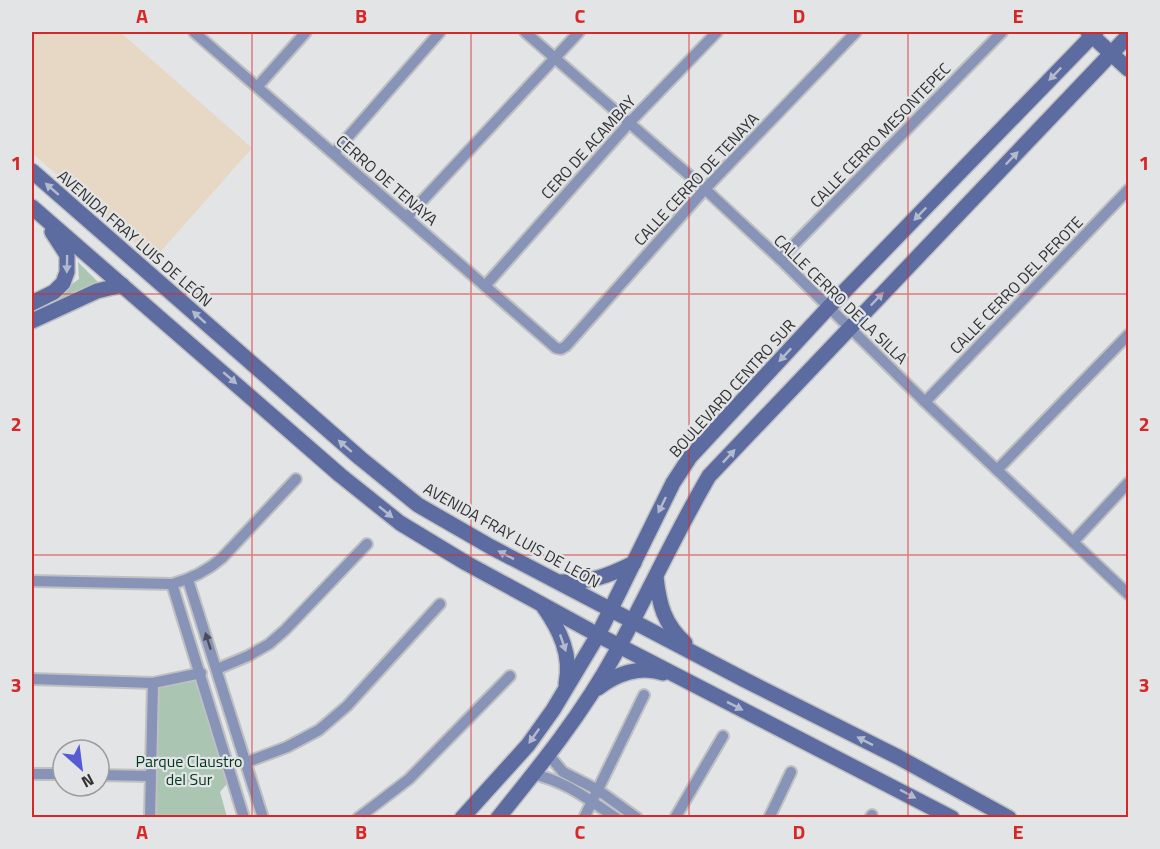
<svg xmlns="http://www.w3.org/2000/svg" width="1160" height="849" font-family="'Titillium Web',sans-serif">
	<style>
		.commercial { fill: #e6d8c5 }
		.green { fill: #aac6b3 }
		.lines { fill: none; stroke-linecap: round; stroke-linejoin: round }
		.street-casing { stroke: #bfc0c2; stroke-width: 14 }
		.secondary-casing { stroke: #bfc0c2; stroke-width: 18 }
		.street { stroke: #8793b7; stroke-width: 10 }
		.secondary { stroke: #5c6ca0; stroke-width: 15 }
		.oneway { fill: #b4bace }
		.oneway2 { fill: #4b4e5a }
		.grid { fill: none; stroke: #d62828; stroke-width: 1.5; stroke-opacity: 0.55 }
		.labels { text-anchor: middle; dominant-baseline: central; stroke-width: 4.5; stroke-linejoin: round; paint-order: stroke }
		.street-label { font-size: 16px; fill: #313132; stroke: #e3e4e6 }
		.park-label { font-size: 16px; fill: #00381d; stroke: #e3e4e6 }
		.neatline { fill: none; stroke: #d62828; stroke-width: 2 }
		.grid-label { font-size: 20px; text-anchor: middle; font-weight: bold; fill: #d62828 }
	</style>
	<rect width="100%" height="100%" fill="#e3e4e6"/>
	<polygon class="commercial" points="32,32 120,32 252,148 154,259 32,153"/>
	<g class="green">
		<polygon points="78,262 98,282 32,317 32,308 54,297 79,279"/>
		<polygon points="201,673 232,778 220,792 227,817 151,818 153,683"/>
	</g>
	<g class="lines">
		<defs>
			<g id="street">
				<polyline points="194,32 556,348 561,349 566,346 705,189 856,32"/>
				<polyline points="525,32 705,189 780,259 925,402 1128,594"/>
				<polyline points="258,86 306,32"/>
				<polyline points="334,153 440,32"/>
				<polyline points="407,217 579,32"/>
				<polyline points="780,259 1002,32"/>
				<polyline points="485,286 630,122 717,32"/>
				<polyline points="925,402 1128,190"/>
				<polyline points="997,470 1128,335"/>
				<polyline points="1073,542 1128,483"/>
				<polyline points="188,580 263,818"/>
				<path d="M32,581l140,3c19,-5 35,-13 50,-26l74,-79"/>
				<polyline points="172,584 244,818"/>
				<polyline points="217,669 248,656 269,644 285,630 367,544"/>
				<polyline points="32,679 153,683 201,673"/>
				<polyline points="548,754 563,772 598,790 637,818"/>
				<polyline points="247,762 287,747 319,730 347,706 440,604"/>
				<polyline points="32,774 63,774"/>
				<path d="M532,774c32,6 57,26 84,44"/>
				<polyline points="99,775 150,776"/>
				<polyline points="150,818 153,683"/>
				<polyline points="358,818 409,779 510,676"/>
				<polyline points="584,818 644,695"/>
				<polyline points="675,818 723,736"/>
				<polyline points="769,818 791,772"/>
				<polyline points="870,818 872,815"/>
			</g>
			<g id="secondary">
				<polyline points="1088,32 1128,69"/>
				<polyline points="32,171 360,458 418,505 491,547 745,680 898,757 1009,818"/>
				<polyline points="32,207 340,475 400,523 466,563 598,635 952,818"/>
				<polyline points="32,303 54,292 63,283 67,272 67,255 52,232"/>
				<polyline points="32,321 97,291 122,285"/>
				<path d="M656,577c3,27 8,47 29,66"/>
				<path d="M561,582c31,0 47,-6 73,-19"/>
				<path d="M543,606c17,24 29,49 23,78"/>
				<path d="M598,688c18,-14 42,-23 65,-15"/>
				<polyline points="462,818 528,745 553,710 598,635 673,483 690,457 829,307 1096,32"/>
				<path d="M498,818c42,-52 85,-105 117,-164 32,-58 60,-120 94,-178l419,-440"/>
			</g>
		</defs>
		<use href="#street" class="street-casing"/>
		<use href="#secondary" class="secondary-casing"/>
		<use href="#street" class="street"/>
		<use href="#secondary" class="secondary"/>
	</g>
	<defs><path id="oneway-solid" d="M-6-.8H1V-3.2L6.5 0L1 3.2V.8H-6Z" transform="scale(1.5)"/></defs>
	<g class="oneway">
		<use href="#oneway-solid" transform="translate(1055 74) rotate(134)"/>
		<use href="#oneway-solid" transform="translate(1012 158) rotate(-46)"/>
		<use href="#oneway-solid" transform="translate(52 189) rotate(-139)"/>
		<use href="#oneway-solid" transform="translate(920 214) rotate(134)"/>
		<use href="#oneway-solid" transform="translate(67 264) rotate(91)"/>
		<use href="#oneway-solid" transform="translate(877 299) rotate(-46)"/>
		<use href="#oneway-solid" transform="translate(199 317) rotate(-138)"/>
		<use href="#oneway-solid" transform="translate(785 355) rotate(133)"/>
		<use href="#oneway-solid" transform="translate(230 378) rotate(41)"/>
		<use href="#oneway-solid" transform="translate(345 446) rotate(-139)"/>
		<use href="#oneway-solid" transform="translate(729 456) rotate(-47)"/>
		<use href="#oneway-solid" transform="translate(662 505) rotate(116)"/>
		<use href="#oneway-solid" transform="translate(386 512) rotate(39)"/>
		<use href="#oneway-solid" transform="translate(506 555) rotate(-153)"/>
		<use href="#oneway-solid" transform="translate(563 643) rotate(71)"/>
		<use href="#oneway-solid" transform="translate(735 706) rotate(27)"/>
		<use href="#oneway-solid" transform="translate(534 736) rotate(125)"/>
		<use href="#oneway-solid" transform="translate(865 741) rotate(-153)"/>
		<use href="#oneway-solid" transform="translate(908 794) rotate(28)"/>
	</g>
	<use class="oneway2" href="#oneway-solid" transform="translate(208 641) rotate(-108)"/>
	<path class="grid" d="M252,32v786M471,32v786M689,32v786M908,32v786M32,294h1096M32,555h1096"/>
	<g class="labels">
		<g class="street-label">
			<text transform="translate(880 135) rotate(-46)">CALLE CERRO MESONTEPEC</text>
			<text transform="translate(588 147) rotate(-48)">CERO DE ACAMBAY</text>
			<text transform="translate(696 179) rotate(-47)">CALLE CERRO DE TENAYA</text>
			<text transform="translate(387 180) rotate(41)">CERRO DE TENAYA</text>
			<text transform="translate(135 238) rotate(41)">AVENIDA FRAY LUIS DE LEÓN</text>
			<text transform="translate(1016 285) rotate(-46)">CALLE CERRO DEL PEROTE</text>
			<text transform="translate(841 299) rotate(44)">CALLE CERRO DE LA SILLA</text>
			<text transform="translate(732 388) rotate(-48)">BOULEVARD CENTRO SUR</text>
			<text transform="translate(512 535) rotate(29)">AVENIDA FRAY LUIS DE LEÓN</text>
		</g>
		<g class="park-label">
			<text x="189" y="761">Parque Claustro<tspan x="189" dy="18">del Sur</tspan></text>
		</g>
	</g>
	<rect width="1160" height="849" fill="none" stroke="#e3e4e6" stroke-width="66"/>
	<g transform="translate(81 768) rotate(152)"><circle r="28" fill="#e3e4e6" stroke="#9c9c9e" stroke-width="1.5"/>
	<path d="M0-4.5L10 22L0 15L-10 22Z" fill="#555bd2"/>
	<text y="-9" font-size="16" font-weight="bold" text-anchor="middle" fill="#313132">N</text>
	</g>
	<rect x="33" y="33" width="1094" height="783" class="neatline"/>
	<g class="grid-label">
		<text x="142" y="23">A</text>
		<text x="361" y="23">B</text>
		<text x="580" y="23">C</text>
		<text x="799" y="23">D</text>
		<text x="1018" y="23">E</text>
		<text x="16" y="170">1</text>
		<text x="1144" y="170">1</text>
		<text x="16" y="431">2</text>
		<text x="1144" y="431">2</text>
		<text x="16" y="692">3</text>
		<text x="1144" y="692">3</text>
		<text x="142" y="839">A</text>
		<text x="361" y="839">B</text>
		<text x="580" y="839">C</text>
		<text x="799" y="839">D</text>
		<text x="1018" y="839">E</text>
	</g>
</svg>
